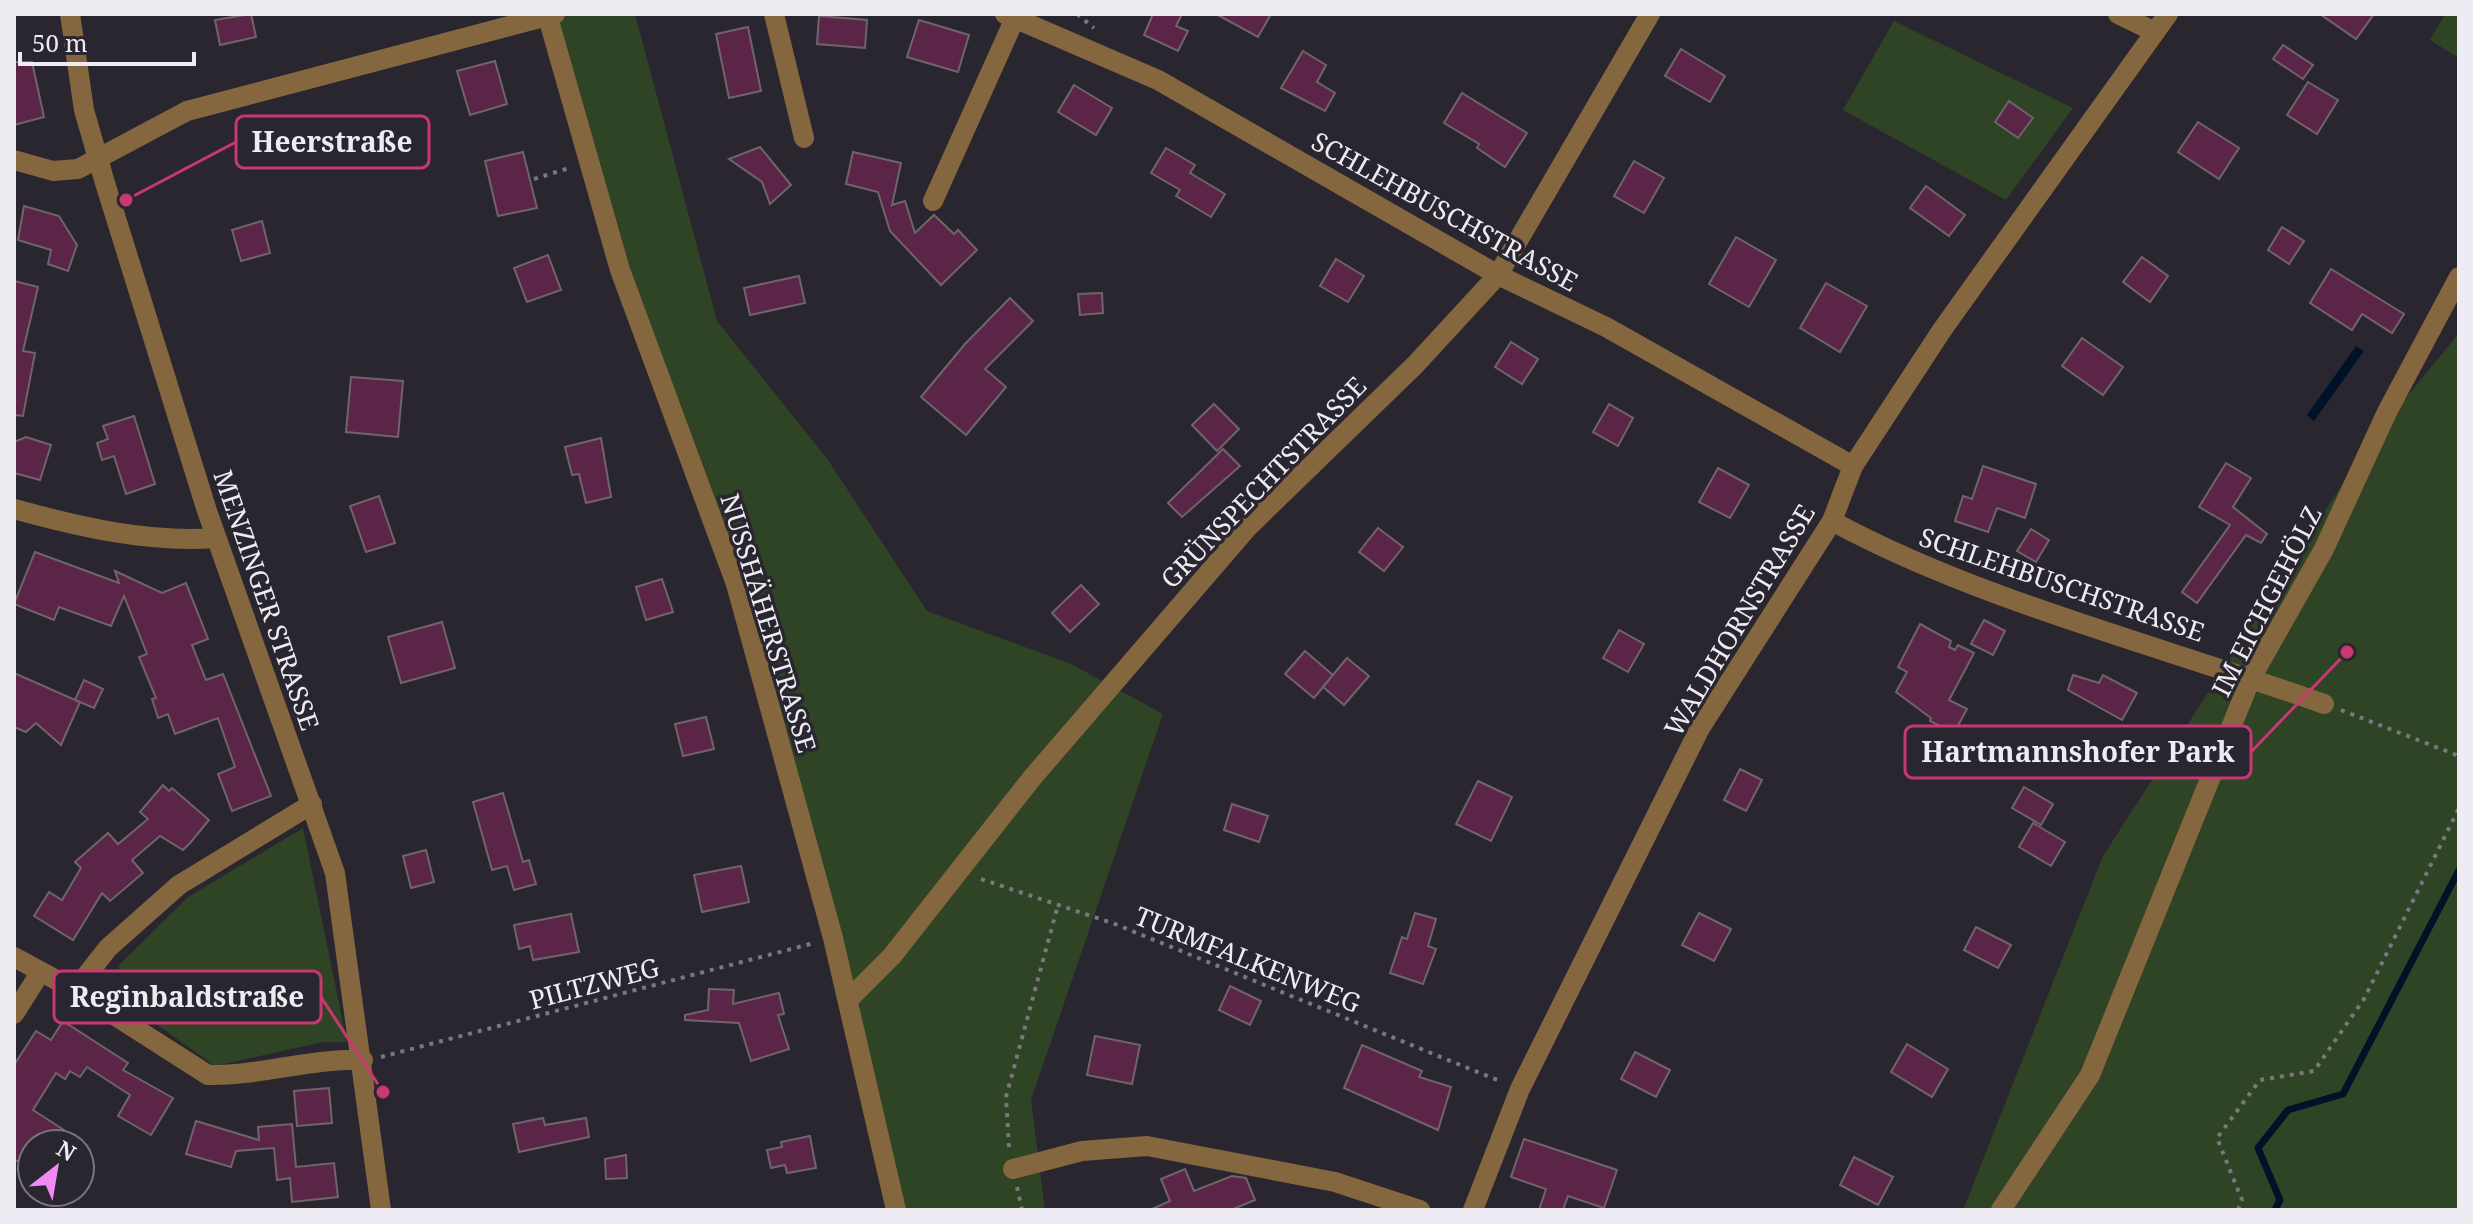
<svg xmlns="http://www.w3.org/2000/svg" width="2473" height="1224" font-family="'Noto Serif',serif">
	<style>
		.green { fill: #2f4325 }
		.water { fill: #001128 }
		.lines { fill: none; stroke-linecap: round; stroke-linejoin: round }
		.stream { stroke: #001128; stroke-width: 7 }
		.building { fill: #5b2548; stroke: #6f646a; stroke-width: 2 }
		.path { stroke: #7a777f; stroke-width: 4; stroke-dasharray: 4 6; stroke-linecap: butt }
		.minor { stroke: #85673f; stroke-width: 20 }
		.labels { text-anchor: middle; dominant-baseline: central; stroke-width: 7; stroke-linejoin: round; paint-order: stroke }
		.street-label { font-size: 26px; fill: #eeecf2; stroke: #2a2630 }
		.leader { fill: none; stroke: #c93872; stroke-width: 3 }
		.callout-dot { fill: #c93872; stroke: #2a2630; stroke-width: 3 }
		.callout { fill: #2a2630; stroke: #c93872; stroke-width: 3 }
		.callout-label { font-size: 28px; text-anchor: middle; font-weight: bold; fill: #eeecf2 }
	</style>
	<rect width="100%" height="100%" fill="#2a2630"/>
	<g class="green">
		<polygon points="555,14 635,14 717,321 828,460 927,611 1071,664 1163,714 1031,1100 1045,1210 896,1210 736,584 620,270"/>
		<polygon points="2445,14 2459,14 2459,58 2430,40"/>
		<polygon points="1894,21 2073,108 2006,200 1843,110"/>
		<polygon points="2459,333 2459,1210 1963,1210 2103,856 2366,447"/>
		<polygon points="303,828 347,1042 323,1042 215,1066 127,1003 118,966 188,897"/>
	</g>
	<polygon class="water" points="2356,346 2364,351 2314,421 2307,415"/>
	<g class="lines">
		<polyline class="stream" points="2275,1210 2280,1200 2258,1148 2288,1110 2343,1094 2459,870"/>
	</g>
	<g class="building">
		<polygon points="251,14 256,37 220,45 215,20"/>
		<polygon points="1153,14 1182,14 1176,26 1188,31 1178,51 1144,35"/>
		<polygon points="1216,14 1271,14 1258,37"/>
		<polygon points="2320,14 2374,14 2356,39"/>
		<polygon points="819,16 867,20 865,48 817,44"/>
		<polygon points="919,20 969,35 958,72 907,57"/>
		<polygon points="748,27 761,91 729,98 716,34"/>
		<polygon points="2283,45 2313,65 2303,79 2273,59"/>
		<polygon points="1681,49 1725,76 1710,102 1665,76"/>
		<polygon points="1303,51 1326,65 1317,82 1335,93 1325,111 1281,88"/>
		<polygon points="495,61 507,104 470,115 457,71"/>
		<polygon points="14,62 32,62 44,117 14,125"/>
		<polygon points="2308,82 2338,100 2317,134 2287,115"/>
		<polygon points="1074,85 1112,108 1096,135 1058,112"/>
		<polygon points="1462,93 1527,133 1505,167 1477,148 1479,144 1444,123"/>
		<polygon points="2009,101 2033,118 2018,138 1995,122"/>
		<polygon points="2198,122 2239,148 2219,179 2178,152"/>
		<polygon points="760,147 791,185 770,204 762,182 729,159"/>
		<polygon points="1166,148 1195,165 1190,173 1225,194 1211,217 1176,196 1180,190 1151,173"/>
		<polygon points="523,152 537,208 498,216 485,161"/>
		<polygon points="853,152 901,163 892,205 905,201 915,233 934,215 954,234 958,230 977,250 941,285 890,231 878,192 846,184"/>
		<polygon points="1634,161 1664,178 1644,213 1614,196"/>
		<polygon points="1926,186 1965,215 1949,236 1910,208"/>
		<polygon points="24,206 59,216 77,245 68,271 48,264 51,250 18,240"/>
		<polygon points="262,221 270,253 241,261 232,230"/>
		<polygon points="2282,227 2304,241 2289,264 2268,250"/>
		<polygon points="1736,237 1776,260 1749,307 1709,284"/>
		<polygon points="548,255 561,290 527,302 514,268"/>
		<polygon points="2142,257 2168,276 2150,302 2123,282"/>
		<polygon points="1336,259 1364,276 1348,302 1320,286"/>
		<polygon points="2331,269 2404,314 2392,333 2362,314 2352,330 2310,303"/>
		<polygon points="799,276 805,303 750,315 744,288"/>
		<polygon points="14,281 38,287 23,351 35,353 23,416 14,415"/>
		<polygon points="1826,283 1867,306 1840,352 1800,328"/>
		<polygon points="1102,293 1103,313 1080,315 1078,294"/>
		<polygon points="1010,298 1033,321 985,369 1006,387 966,435 921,397 965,344"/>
		<polygon points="2082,338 2123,367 2103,395 2062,366"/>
		<polygon points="1511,342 1538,359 1522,384 1495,367"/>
		<polygon points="351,377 403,381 398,437 346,432"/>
		<polygon points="1214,404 1239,429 1217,451 1192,425"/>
		<polygon points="1609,404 1633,418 1618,446 1593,432"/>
		<polygon points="134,416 155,484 126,494 114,456 102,460 97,443 108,439 103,426"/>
		<polygon points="26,437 51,445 40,480 14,473 14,442"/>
		<polygon points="601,438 611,497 586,503 579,474 572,475 565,447"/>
		<polygon points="1223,449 1240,466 1182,517 1168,503"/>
		<polygon points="2226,463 2251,478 2233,507 2267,534 2261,543 2246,535 2197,603 2182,592 2230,525 2199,507"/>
		<polygon points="1983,466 2036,484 2025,518 1997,508 1988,532 1955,521 1963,496 1972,499"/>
		<polygon points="1718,468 1749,485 1730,518 1699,502"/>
		<polygon points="379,496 395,543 366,552 350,506"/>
		<polygon points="1378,528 1403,547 1384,571 1359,552"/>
		<polygon points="2031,529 2049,540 2036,562 2017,551"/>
		<polygon points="35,552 119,583 115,571 162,593 186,583 208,639 192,645 206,680 223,674 271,796 232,811 218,774 235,767 218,718 175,734 168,714 158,718 152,699 156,698 139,657 147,654 124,596 111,626 59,607 54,620 14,604"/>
		<polygon points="662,579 673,612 646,620 636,587"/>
		<polygon points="1081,585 1099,604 1070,632 1052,613"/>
		<polygon points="1984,620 2005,631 1993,655 1971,644"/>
		<polygon points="442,622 455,668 401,683 388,637"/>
		<polygon points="1920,624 1951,641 1949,647 1955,650 1958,645 1974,653 1949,700 1967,709 1954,733 1930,721 1931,718 1896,692 1907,672 1898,667"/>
		<polygon points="1619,630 1644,644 1628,672 1603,658"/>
		<polygon points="1305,651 1333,675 1314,698 1285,674"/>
		<polygon points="1347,658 1369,676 1344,705 1323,687"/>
		<polygon points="14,673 75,700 84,680 103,689 94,708 75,700 80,702 61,745 36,723 26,732 14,727"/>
		<polygon points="2073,675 2099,683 2103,675 2137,693 2122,720 2068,690"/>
		<polygon points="706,717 714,749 683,756 675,724"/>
		<polygon points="1740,769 1762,780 1746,811 1724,800"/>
		<polygon points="1478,781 1512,797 1491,841 1456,824"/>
		<polygon points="163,785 169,791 172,788 209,820 190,843 183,850 160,836 132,860 143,873 110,901 102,893 73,940 34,916 49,892 62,900 81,868 75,862 108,833 118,844 148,819 140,812"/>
		<polygon points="2024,787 2053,804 2041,825 2012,808"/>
		<polygon points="503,793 523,862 529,860 536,884 514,890 507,866 492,870 473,802"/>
		<polygon points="1232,804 1268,816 1259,842 1224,830"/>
		<polygon points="2033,823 2065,842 2051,866 2019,847"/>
		<polygon points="426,850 434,882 411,888 403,856"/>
		<polygon points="741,866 749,902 702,912 694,875"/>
		<polygon points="1415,913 1436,919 1428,946 1436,949 1423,984 1390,973 1402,937 1407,939"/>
		<polygon points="1699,913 1731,929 1714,961 1682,945"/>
		<polygon points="571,914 579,952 533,960 530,946 519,949 514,925"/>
		<polygon points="1976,927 2011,945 1998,968 1964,950"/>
		<polygon points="1230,986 1261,1001 1250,1025 1219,1010"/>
		<polygon points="709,989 734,990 733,1004 779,993 784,1014 778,1015 789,1049 751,1061 739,1023 685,1020 685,1015 708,1010"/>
		<polygon points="63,1021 128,1063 123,1070 173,1098 151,1135 118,1116 130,1095 87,1067 80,1077 70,1071 65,1079 56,1073 33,1110 64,1130 56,1144 32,1144 32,1171 14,1159 14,1065 36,1031 51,1040"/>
		<polygon points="1095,1036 1140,1045 1132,1084 1087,1075"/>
		<polygon points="1907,1044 1948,1069 1932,1097 1891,1072"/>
		<polygon points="1362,1045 1422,1071 1419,1077 1451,1087 1438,1130 1344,1088"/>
		<polygon points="1635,1052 1670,1070 1656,1097 1621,1079"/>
		<polygon points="329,1088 332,1123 297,1126 294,1091"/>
		<polygon points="543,1118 545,1125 586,1118 589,1137 519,1152 513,1124"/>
		<polygon points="196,1121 259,1140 258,1127 292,1124 296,1167 334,1163 338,1197 292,1202 290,1178 277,1180 274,1148 236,1151 231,1167 186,1154"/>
		<polygon points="810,1136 816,1168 787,1173 785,1165 771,1168 767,1150 782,1147 781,1142"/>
		<polygon points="1524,1139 1617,1170 1604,1208 1568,1196 1563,1210 1539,1210 1546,1189 1511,1177"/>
		<polygon points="626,1155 627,1178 606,1179 605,1159"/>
		<polygon points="1854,1157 1893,1177 1878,1205 1840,1185"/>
		<polygon points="1185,1169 1194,1191 1232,1176 1246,1178 1255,1200 1231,1210 1150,1210 1170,1201 1161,1179"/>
	</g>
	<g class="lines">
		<g class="path">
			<polyline points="1077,14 1094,28"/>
			<polyline points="534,179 569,168"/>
			<polyline points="2341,710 2459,756"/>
			<polyline points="981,879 1115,924 1502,1082"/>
			<polyline points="381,1057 814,943"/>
			<polyline points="1009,1147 1006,1097 1058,905"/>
			<polyline points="1017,1187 1022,1210"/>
			<polyline points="2238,1210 2242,1200 2217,1138 2260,1080 2314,1071 2364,999 2459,808"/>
		</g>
		<g class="minor">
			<polyline points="70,14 84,110 105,183 207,511 335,873 381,1210"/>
			<polyline points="547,14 620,270 736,584 833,938 896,1210"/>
			<polyline points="774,14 804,138"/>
			<polyline points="1005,14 1158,80 1498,275 1606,327 1853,466"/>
			<polyline points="2118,14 2155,32"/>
			<polyline points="14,160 53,171 78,169 187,111 555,14"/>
			<polyline points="933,201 1015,18"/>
			<path d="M14,509c66,18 134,34 202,29"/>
			<path d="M1832,521c147,80 333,126 492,183"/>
			<path d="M14,957l61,33 133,85c52,1 103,-17 155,-15"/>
			<polyline points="75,990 108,948 179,885 312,804"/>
			<polyline points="848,1000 892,956 1032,778 1248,527 1415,365 1498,275 1650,14"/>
			<polyline points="14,1014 40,973"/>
			<polyline points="1013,1169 1082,1151 1147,1146 1335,1182 1420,1210"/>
			<polyline points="1473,1210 1520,1089 1700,728 1832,521 1853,466 1942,330 2168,14"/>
			<polyline points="2001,1210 2090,1075 2251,678 2324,549 2387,412 2459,277"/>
		</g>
	</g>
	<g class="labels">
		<g class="street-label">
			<text transform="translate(1445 211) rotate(29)">SCHLEHBUSCHSTRASSE</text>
			<text transform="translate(1263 482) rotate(-46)">GRÜNSPECHTSTRASSE</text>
			<text transform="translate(2062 584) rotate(19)">SCHLEHBUSCHSTRASSE</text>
			<text transform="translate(267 600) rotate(71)">MENZINGER STRASSE</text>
			<text transform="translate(2266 601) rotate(-63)">IM EICHGEHÖLZ</text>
			<text transform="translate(1739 620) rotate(-59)">WALDHORNSTRASSE</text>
			<text transform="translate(769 623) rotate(73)">NUSSHÄHERSTRASSE</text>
			<text transform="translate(1248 959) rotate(22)">TURMFALKENWEG</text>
			<text transform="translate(594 983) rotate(-15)">PILTZWEG</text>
		</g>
	</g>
	<path class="leader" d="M126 200L236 142M2347 652L2251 752M383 1092L321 997"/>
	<g class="callout-dot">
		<circle cx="126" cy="200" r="8"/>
		<circle cx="2347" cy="652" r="8"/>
		<circle cx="383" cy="1092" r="8"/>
	</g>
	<g class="callout">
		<rect x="236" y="116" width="193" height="52" rx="8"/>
		<rect x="1905" y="726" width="346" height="52" rx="8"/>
		<rect x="54" y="971" width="267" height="52" rx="8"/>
	</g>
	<g class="callout-label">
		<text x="332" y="152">Heerstraße</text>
		<text x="2078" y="762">Hartmannshofer Park</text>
		<text x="187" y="1007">Reginbaldstraße</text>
	</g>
	<rect width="2473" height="1224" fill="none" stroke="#eeecf2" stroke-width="32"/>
	<g transform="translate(56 1168) rotate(31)"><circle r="38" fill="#2a2630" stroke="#78757e" stroke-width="2"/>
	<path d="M0-6L14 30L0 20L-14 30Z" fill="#f18af4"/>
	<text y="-12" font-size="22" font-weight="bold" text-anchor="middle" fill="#eeecf2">N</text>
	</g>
	<path d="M20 52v12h174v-12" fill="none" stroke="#eeecf2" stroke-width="4"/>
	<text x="32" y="52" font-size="24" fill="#eeecf2" stroke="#2a2630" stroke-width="6" paint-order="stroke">50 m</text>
</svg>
